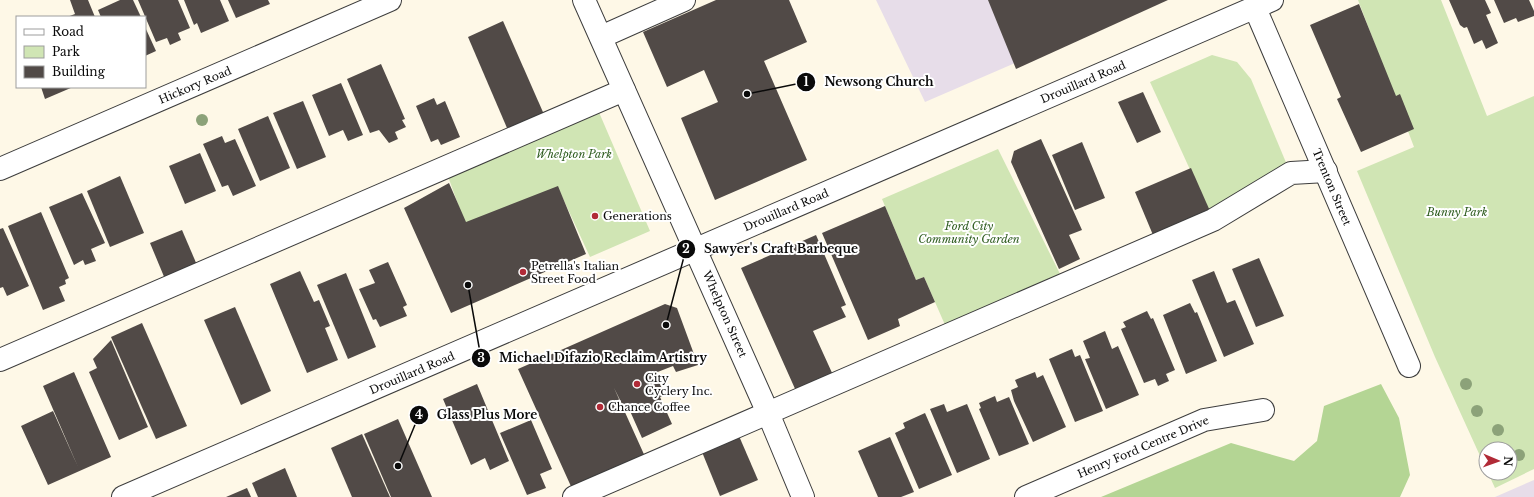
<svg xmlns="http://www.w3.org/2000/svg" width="1534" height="497" font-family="'Libre Baskerville',serif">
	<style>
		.industrial { fill: #e7dde9 }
		.green { fill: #d0e5b4 }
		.forest { fill: #b4d594 }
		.building { fill: #514a47 }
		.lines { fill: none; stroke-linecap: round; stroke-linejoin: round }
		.minor-casing { stroke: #3d3d3d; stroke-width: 24 }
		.minor { stroke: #fff; stroke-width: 22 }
		.tree { fill: #8ca279 }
		.poi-dot { fill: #b12a37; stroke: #fff; stroke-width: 1.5 }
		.labels { text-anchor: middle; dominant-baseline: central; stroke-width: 4; stroke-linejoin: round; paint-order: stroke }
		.street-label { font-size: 11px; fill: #0a0a0a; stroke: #fff }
		.park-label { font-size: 11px; font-style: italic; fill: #2e5c1f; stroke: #fff }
		.poi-label { font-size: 11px; fill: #0a0a0a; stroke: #fff; text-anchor: start }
		.leader { fill: none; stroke: #0a0a0a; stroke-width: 1.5 }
		.callout-dot { fill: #0a0a0a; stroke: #fff; stroke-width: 1.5 }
		.mark-label { font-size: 12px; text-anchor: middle; font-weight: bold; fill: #fff }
		.callout-label { font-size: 12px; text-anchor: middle; font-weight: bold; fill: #0a0a0a; stroke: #fff; stroke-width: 4; stroke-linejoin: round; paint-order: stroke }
	</style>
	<rect width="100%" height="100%" fill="#fef8e7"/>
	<g class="industrial">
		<polygon points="876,0 1160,0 925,102"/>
		<polygon points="1534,480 1534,497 1495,497"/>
	</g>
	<g class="green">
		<polygon points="1358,0 1441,0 1487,116 1534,96 1534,469 1495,488 1488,473 1510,473 1510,449 1486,449 1486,469 1435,357 1357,171 1414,147"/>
		<polygon points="1212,55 1237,62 1251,79 1295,184 1213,220 1150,82"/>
		<polygon points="595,103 650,231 590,257 560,192 468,232 445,168"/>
		<polygon points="998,149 1065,284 949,334 924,277 916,280 882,199"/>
	</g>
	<polygon class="forest" points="1381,384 1399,418 1410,475 1400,497 1101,497 1231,443 1294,461 1317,441 1324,406"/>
	<g class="building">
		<polygon points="70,0 88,0 95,17 67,17 75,14"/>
		<polygon points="120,0 133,0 141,17 101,17 98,10"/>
		<polygon points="138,0 178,0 190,28 178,33 181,40 170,45 167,38 156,42"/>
		<polygon points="184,0 220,0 229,21 201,33 197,23 194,25"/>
		<polygon points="228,0 268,0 270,4 236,18"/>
		<polygon points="716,0 789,0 807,42 764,61 807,160 715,200 681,118 718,102 704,70 667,87 643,32"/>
		<polygon points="988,0 1168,0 1016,69"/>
		<polygon points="1449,0 1485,0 1491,13 1486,15 1498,43 1486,49 1482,40 1474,44 1467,27 1464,28 1460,25"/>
		<polygon points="1494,0 1529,0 1534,11 1534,16 1518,22 1516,18 1504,23"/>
		<polygon points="1359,4 1396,96 1400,94 1414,129 1361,152 1337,99 1341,97 1310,25"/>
		<polygon points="503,21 546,119 510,135 468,37"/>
		<polygon points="145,27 156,51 145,56"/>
		<polygon points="381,64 405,119 402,120 406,127 395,132 398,139 389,143 379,130 370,133 347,79"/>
		<polygon points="341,83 363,135 348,141 343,130 329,136 312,95"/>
		<polygon points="41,87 73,87 45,99"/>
		<polygon points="1143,92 1161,132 1137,143 1118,102"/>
		<polygon points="434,98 437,105 445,101 460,137 441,145 438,139 431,142 416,106"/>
		<polygon points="303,101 326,157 297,169 273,113"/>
		<polygon points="268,116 290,168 260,181 238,129"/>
		<polygon points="222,136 225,143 235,139 256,186 233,196 228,185 222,187 203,144"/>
		<polygon points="1041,139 1082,230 1069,235 1080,259 1059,269 1011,162 1014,151"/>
		<polygon points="1082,142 1105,198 1075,210 1052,155"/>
		<polygon points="200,153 216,191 185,204 169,166"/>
		<polygon points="1191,168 1210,211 1153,235 1135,192"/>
		<polygon points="120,176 144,233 110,247 87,191"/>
		<polygon points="449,183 466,222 558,186 586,254 451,313 404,208"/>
		<polygon points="82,193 105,243 91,249 96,261 85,265 83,260 74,265 49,207"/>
		<polygon points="885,206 916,280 924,277 935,302 898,319 900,326 868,340 822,233"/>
		<polygon points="41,212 69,278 65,280 66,284 59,287 65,301 43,310 8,226"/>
		<polygon points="3,228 29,286 7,296 3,287 0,288 0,229"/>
		<polygon points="182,230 197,265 165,279 150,243"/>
		<polygon points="816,235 846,305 841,307 846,317 813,331 833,375 796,391 741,268"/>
		<polygon points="1259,258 1284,316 1256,327 1232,269"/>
		<polygon points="388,262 407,305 403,307 407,316 380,327 376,319 373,320 359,289 375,283 369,270"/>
		<polygon points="300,271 314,302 319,300 330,326 325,328 338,360 307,373 270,284"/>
		<polygon points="1214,271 1227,303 1235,300 1254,344 1224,357 1192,280"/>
		<polygon points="346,273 376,347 348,359 317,285"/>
		<polygon points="1190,303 1195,313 1197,312 1217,361 1186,374 1163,315"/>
		<polygon points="665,304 677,308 698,365 676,372 673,366 655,373 665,395 660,397 672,424 642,438 630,411 626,412 614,388 647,461 574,493 518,369"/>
		<polygon points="235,307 271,391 241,405 204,320"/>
		<polygon points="1147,311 1151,319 1153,318 1175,370 1166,374 1169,381 1158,386 1155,379 1144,383 1121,329 1126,327 1123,322"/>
		<polygon points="142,323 187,426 156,439 111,337"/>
		<polygon points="1105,331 1112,349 1118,346 1139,395 1106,409 1085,359 1090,358 1083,341"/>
		<polygon points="111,340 148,427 119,440 89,372 97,368 93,359"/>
		<polygon points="1072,349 1075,357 1080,355 1103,411 1075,422 1049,359"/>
		<polygon points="74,372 111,457 48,485 21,426 53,411 78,467 43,386"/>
		<polygon points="1035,372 1037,378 1043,375 1066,427 1033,442 1014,401 1011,390 1018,387 1015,380"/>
		<polygon points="477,384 509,461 490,470 485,458 471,465 443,399"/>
		<polygon points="995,396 997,402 1009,397 1029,444 999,456 979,409 981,408 979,403"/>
		<polygon points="944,404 947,412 967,404 990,459 957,473 930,409"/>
		<polygon points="925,413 952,475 919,489 895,433 905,428 903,423"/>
		<polygon points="398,419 432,497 391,497 364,434"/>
		<polygon points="531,420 552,469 540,474 546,488 527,495 500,433"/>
		<polygon points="362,434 390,497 352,497 331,448"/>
		<polygon points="739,436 758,480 720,496 702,452"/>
		<polygon points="890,437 914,492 901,497 878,497 858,451"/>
		<polygon points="285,468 297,497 258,497 252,483"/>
		<polygon points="247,488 251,497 226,497"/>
	</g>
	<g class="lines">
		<defs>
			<g id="minor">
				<polyline points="584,0 768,413 803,497"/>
				<polyline points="1255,8 1409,366"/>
				<polyline points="601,37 684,0"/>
				<polyline points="0,169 390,0"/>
				<polyline points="0,360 624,90"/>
				<polyline points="123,497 1272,0"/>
				<polyline points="574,497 1213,220 1291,173 1326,171"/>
				<polyline points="1026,497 1204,420 1263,410"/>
			</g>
		</defs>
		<use href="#minor" class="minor-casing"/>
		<use href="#minor" class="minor"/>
	</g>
	<g class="tree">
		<circle cx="202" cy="120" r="6"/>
		<circle cx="1466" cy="384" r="6"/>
		<circle cx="1477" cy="411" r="6"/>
		<circle cx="1498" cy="430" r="6"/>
		<circle cx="1519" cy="455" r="6"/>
	</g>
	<g class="poi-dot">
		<circle cx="595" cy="216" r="4"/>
		<circle cx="523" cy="272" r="4"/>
		<circle cx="637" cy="384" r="4"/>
		<circle cx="600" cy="407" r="4"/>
	</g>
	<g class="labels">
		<g class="street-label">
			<text transform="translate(1083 82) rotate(-23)">Drouillard Road</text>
			<text transform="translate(195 85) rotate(-23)">Hickory Road</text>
			<text transform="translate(1332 187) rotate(67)">Trenton Street</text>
			<text transform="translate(786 210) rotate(-23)">Drouillard Road</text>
			<text transform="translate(725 314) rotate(66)">Whelpton Street</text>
			<text transform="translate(412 373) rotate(-23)">Drouillard Road</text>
			<text transform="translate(1143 447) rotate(-23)">Henry Ford Centre Drive</text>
		</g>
		<g class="park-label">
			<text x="574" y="154">Whelpton Park</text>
			<text x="1457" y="212">Bunny Park</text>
			<text x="969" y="226">Ford City<tspan x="969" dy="13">Community Garden</tspan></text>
		</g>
		<g class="poi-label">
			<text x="603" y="216">Generations</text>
			<text x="531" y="266">Petrella's Italian<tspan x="531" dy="13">Street Food</tspan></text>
			<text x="645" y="378">City<tspan x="645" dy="13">Cyclery Inc.</tspan></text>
			<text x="608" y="407">Chance Coffee</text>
		</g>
	</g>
	<path class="leader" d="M747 94L806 82M666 325L686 249M468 285L481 358M398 466L419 415"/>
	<g class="callout-dot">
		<circle cx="747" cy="94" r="4"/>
		<circle cx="666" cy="325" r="4"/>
		<circle cx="468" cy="285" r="4"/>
		<circle cx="398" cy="466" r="4"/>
		<circle cx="806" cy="82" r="10"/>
		<circle cx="686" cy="249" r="10"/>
		<circle cx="481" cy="358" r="10"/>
		<circle cx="419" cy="415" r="10"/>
	</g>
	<g class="mark-label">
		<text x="806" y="86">1</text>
		<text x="686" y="253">2</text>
		<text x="481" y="362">3</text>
		<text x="419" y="419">4</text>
	</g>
	<g class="callout-label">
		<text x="879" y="86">Newsong Church</text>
		<text x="781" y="253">Sawyer's Craft Barbeque</text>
		<text x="603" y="362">Michael Difazio Reclaim Artistry</text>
		<text x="487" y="419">Glass Plus More</text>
	</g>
	<rect x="16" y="16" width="130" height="72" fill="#ffffff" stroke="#9d9d9d"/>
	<rect x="24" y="29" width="20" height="6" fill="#ffffff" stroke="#9d9d9d"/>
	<text x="52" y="36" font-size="12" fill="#0a0a0a">Road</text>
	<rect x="24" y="46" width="20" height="12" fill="#d0e5b4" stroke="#9d9d9d"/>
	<text x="52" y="56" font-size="12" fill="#0a0a0a">Park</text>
	<rect x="24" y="66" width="20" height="12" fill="#514a47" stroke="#9d9d9d"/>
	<text x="52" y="76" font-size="12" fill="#0a0a0a">Building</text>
	<g transform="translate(1498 461) rotate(92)"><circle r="19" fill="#ffffff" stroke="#9d9d9d"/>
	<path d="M0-3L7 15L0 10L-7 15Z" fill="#b12a37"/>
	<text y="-6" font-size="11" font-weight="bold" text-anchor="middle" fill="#0a0a0a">N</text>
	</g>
</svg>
